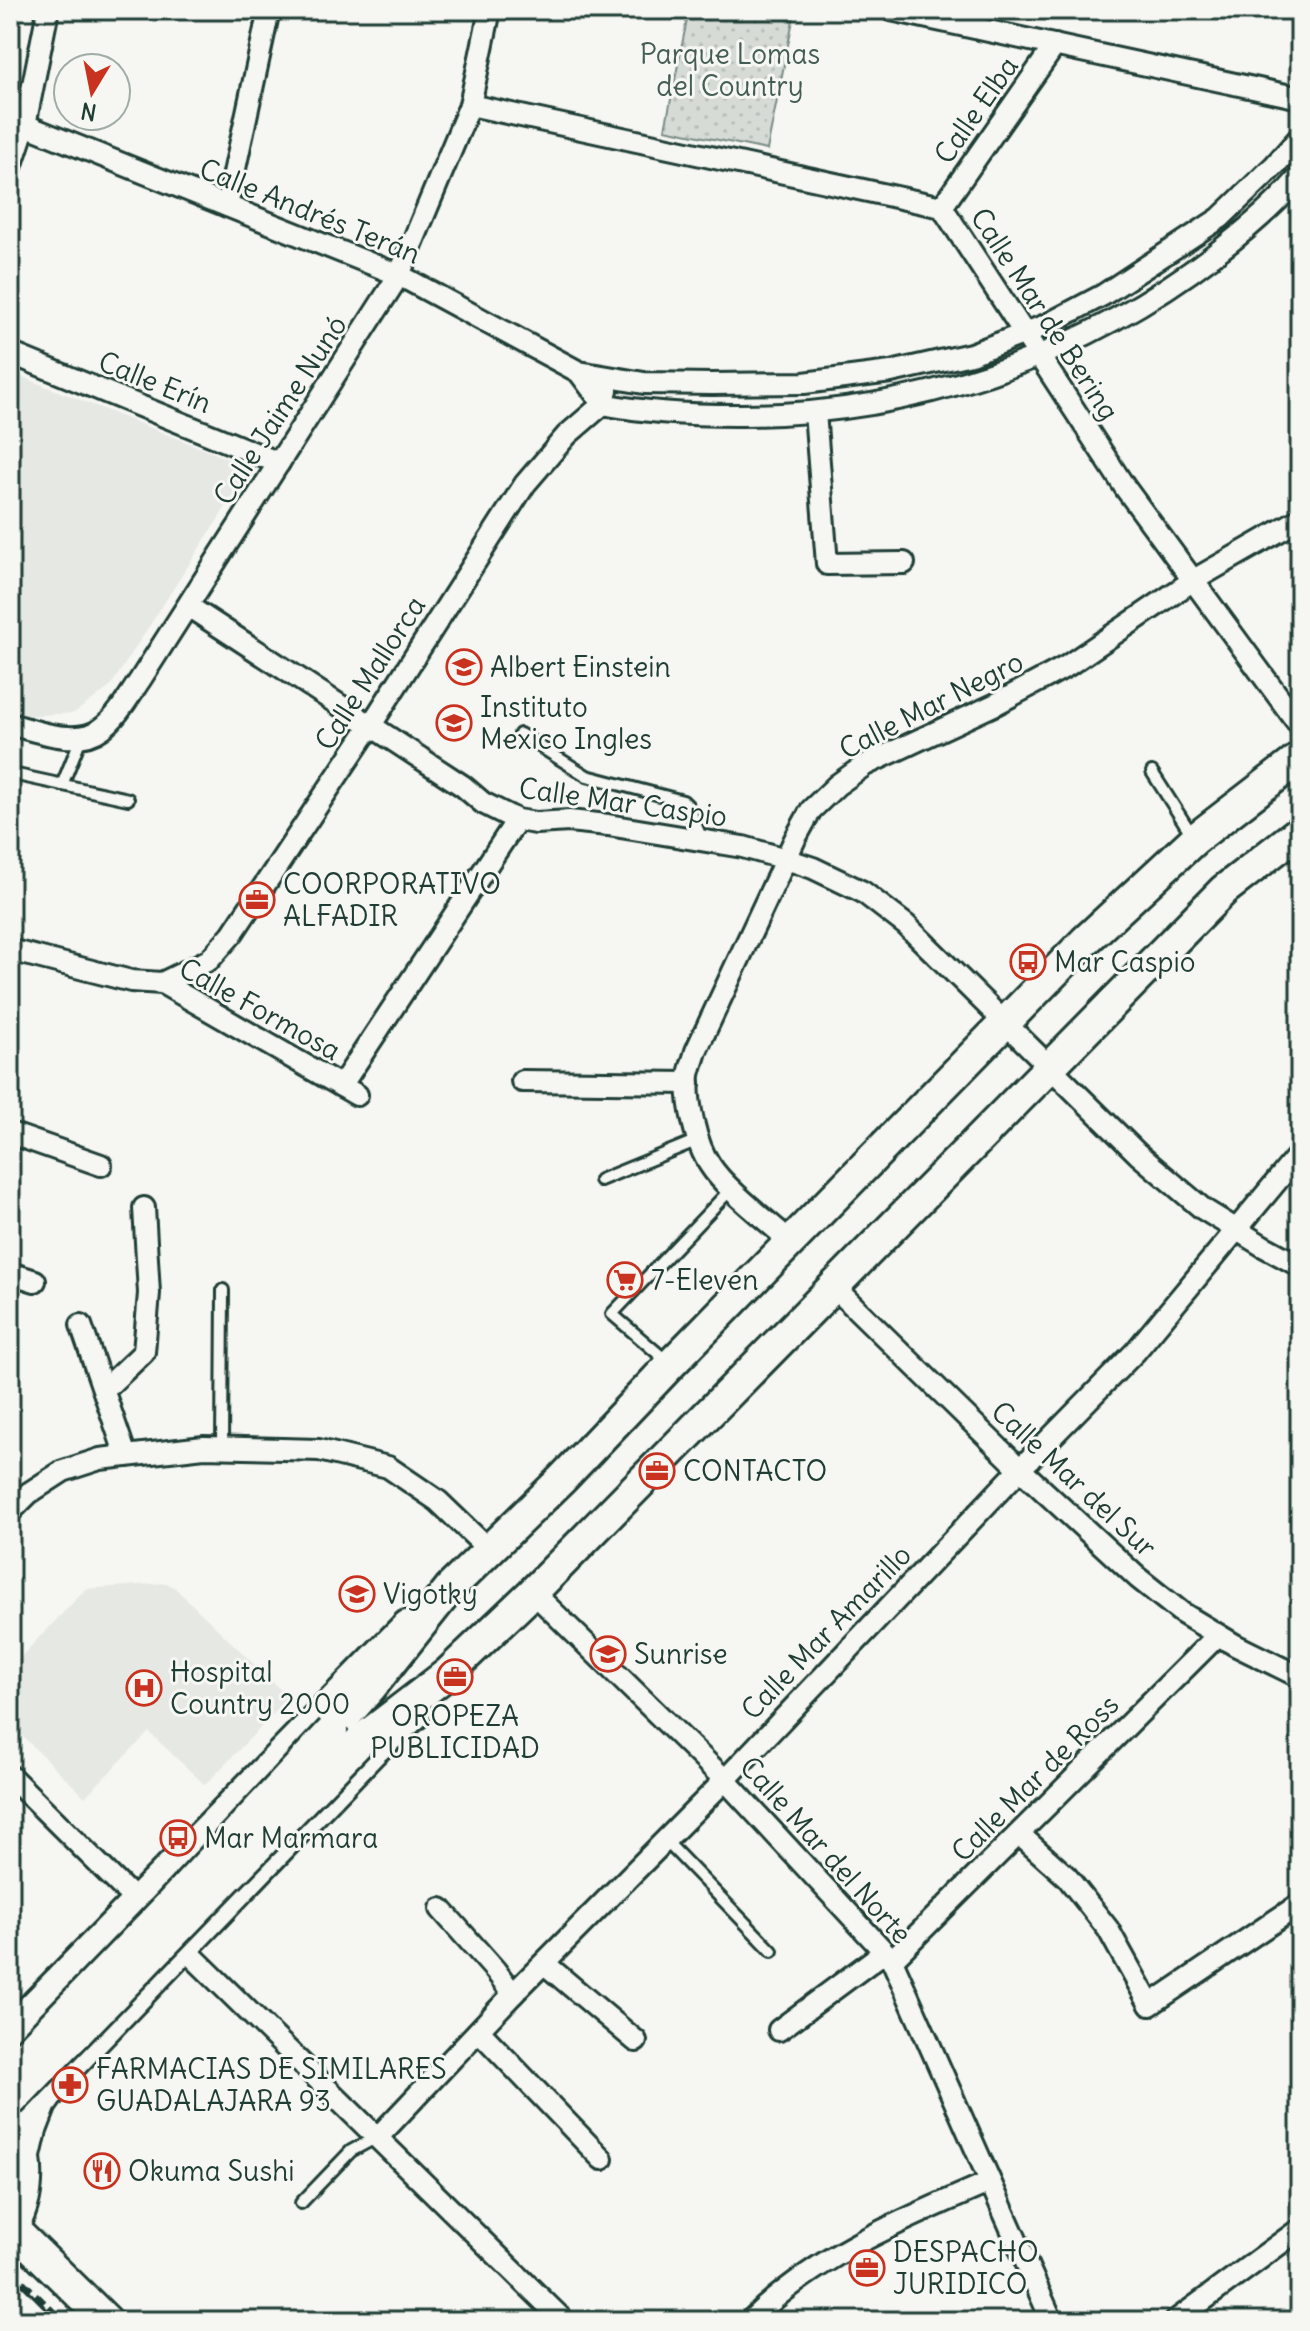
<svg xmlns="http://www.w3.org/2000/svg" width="1310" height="2331" font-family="Delius,sans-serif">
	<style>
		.built { fill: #e6e8e4 }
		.park { fill: url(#park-dots); stroke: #7a8c85; stroke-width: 2 }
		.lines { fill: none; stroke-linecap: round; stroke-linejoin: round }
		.service-casing { stroke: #1f3d34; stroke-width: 16 }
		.minor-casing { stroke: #1f3d34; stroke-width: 26 }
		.secondary-casing { stroke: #1f3d34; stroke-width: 34 }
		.primary-casing { stroke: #1f3d34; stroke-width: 36 }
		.service { stroke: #f6f6f2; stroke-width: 10 }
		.minor { stroke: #f6f6f2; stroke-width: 20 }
		.secondary { stroke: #f6f6f2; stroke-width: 28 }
		.primary { stroke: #f6f6f2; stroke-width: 30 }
		.rail { stroke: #1f3d34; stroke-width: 6; stroke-dasharray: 12 6; stroke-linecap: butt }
		.primary-bridge-casing { stroke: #1f3d34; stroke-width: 36; stroke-linecap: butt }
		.primary-bridge { stroke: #f6f6f2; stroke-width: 30 }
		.labels { text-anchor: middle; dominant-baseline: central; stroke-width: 6; stroke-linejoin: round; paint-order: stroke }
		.park-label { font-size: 28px; fill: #445d54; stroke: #f6f6f2 }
		.street-label { font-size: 28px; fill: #1f3d34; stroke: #f6f6f2 }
		.poi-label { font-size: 28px; fill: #1f3d34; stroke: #f6f6f2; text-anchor: start }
	</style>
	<defs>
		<pattern id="park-dots" width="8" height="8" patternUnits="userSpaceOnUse" patternTransform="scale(2)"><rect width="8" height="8" fill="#d6dbd6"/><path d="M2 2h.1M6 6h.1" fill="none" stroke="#b7bdb8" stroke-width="1.8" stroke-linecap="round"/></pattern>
	</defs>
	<rect width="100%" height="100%" fill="#f6f6f2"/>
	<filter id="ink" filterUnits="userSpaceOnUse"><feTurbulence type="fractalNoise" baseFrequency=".0125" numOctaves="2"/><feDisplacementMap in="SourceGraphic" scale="16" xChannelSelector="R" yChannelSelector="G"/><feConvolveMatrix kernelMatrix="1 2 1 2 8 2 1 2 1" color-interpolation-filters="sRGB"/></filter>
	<g filter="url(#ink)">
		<g class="built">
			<polygon points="10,372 251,468 110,687 74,713 23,716 10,712"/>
			<polygon points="166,1583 174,1587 289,1698 205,1785 149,1732 85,1797 10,1724 10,1668 86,1589"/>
		</g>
		<polygon class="park" points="689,10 795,10 767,150 665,129"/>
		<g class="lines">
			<defs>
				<g id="service">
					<polyline points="520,734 587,776 683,801 688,806 702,840"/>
					<polyline points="1152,772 1194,838"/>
					<polyline points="17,775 128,799"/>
					<polyline points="62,785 81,738"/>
					<polyline points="600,1180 698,1140"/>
					<polyline points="669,1363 612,1314 731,1189"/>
					<polyline points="222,1448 223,1290"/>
					<polyline points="665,1840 772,1951"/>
					<polyline points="301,2203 351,2151 377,2137"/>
				</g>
				<g id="minor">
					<polyline points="891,10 1300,98"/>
					<polyline points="470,105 942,207 1126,489 1300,726"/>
					<polyline points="10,121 25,125 399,275 579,372 644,383 712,384 804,383 891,372 971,354 1046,325 1103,295 1220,218 1275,165 1300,137"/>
					<polyline points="10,170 25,125 48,10"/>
					<polyline points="227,206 269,10"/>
					<polyline points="942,207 1055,45"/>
					<polyline points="10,353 279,463"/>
					<path d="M579,372l24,32c44,9 87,11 133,11 173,1 342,-56 479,-161 30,-23 61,-49 85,-78"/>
					<polyline points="815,412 827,564 904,563"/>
					<polyline points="188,606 463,786 483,803 517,820 536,823 569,821 608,825 743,847 786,859 813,868 863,892 906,925 1138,1154 1203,1209 1263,1246 1300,1266"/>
					<path d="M10,724c26,7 67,23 91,5 16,-11 28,-33 39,-49l259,-405 71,-170 20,-95"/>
					<polyline points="10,950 131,981 162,983 357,1095"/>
					<polyline points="162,983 209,960 232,934 371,725 525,484 567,435 603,404 607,390"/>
					<polyline points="522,1081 689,1083"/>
					<polyline points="341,1086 517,820"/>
					<polyline points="10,1133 101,1165"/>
					<path d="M791,1242c-22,-20 -66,-53 -81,-77 -14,-20 -24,-65 -21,-90 1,-7 5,-16 7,-24l99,-212 16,-29 26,-25 28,-20 131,-61 71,-38 125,-85 108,-62"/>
					<polyline points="10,1273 35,1281"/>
					<polyline points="834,1287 1020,1469 1138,1578 1182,1613 1235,1645 1300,1677"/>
					<polyline points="81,1325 126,1456"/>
					<polyline points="104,1390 144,1352 149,1293 144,1208"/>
					<polyline points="10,1512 29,1493 63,1471 100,1459 204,1447 319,1450 388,1467 438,1501 488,1549"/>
					<polyline points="542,1601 725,1780 892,1960 1052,2321"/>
					<polyline points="10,1776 136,1901"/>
					<polyline points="1019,1834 1067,1877 1108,1929 1150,2005 1300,1904"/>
					<polyline points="441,1909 495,1970 513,1994"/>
					<polyline points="185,1949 564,2321"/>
					<polyline points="892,1960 1218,1635"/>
					<polyline points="545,1964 636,2041"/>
					<polyline points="779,2030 884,1952"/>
					<polyline points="480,2032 602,2159"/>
					<polyline points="378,2137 513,1994 725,1780 1020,1469 1135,1352 1300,1153"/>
					<path d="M750,2321c67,-67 155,-102 240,-139"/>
					<polyline points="1175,2321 1300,2229"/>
				</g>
				<g id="secondary">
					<polyline points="10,2030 407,1625"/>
					<path d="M10,2117c23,34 23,82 0,116"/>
					<polyline points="26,2156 32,2130 42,2104 65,2072 373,1751 416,1714"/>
				</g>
				<g id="primary">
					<polyline points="332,1731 372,1686 450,1588 562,1479 671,1364 1085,941 1195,839 1300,758"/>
					<polyline points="360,1741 447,1674 532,1593 1224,890 1300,831"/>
					<polyline points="10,2226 107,2321"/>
					<polyline points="10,2296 35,2321"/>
				</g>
			</defs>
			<use href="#service" class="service-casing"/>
			<use href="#minor" class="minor-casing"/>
			<use href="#secondary" class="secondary-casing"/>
			<use href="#primary" class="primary-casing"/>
			<use href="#service" class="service"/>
			<use href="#minor" class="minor"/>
			<use href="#secondary" class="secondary"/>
			<use href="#primary" class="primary"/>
			<polyline class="rail" points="10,2269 63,2321"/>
			<defs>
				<g id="primary-bridge">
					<polyline points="10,2070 164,1911 332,1731"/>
					<polyline points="10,2102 360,1741"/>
				</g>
			</defs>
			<use href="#primary-bridge" class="primary-bridge-casing"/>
			<use href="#primary-bridge" class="primary-bridge"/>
		</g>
	</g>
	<defs>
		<symbol id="school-ring" viewBox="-11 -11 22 22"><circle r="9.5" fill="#f6f6f2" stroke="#c8321e" stroke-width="1.5"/><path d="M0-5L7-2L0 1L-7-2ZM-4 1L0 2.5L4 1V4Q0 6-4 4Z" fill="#c8321e"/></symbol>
		<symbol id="office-ring" viewBox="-11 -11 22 22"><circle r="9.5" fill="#f6f6f2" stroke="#c8321e" stroke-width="1.5"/><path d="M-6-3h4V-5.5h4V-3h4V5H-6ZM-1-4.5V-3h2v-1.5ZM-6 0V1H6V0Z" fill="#c8321e"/></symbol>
		<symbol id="bus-ring" viewBox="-11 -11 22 22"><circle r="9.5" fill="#f6f6f2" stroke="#c8321e" stroke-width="1.5"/><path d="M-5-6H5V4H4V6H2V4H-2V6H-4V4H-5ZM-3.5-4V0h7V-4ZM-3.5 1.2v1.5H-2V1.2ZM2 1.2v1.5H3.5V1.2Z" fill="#c8321e"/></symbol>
		<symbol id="supermarket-ring" viewBox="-11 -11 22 22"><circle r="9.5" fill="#f6f6f2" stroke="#c8321e" stroke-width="1.5"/><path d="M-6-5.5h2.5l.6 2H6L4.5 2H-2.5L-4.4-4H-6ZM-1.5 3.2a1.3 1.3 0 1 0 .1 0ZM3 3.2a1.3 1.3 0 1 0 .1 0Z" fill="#c8321e"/></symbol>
		<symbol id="hospital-ring" viewBox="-11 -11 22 22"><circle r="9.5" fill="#f6f6f2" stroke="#c8321e" stroke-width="1.5"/><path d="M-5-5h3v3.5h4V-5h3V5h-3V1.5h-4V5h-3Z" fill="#c8321e"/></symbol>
		<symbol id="pharmacy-ring" viewBox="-11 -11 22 22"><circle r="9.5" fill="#f6f6f2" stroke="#c8321e" stroke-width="1.5"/><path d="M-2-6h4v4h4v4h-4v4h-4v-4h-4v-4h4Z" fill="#c8321e"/></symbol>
		<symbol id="restaurant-ring" viewBox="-11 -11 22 22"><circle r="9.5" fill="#f6f6f2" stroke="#c8321e" stroke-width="1.5"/><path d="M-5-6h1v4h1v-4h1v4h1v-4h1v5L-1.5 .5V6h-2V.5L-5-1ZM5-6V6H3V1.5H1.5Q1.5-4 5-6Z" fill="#c8321e"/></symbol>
	</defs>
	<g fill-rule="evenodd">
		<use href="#school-ring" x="444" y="647" width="40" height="40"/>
		<use href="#school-ring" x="434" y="703" width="40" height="40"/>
		<use href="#office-ring" x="237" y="880" width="40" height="40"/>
		<use href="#bus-ring" x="1008" y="942" width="40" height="40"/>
		<use href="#supermarket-ring" x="605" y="1260" width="40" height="40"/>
		<use href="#office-ring" x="637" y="1451" width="40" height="40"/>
		<use href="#school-ring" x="337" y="1574" width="40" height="40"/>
		<use href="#school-ring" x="588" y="1634" width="40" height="40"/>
		<use href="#office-ring" x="435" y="1657" width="40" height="40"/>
		<use href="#hospital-ring" x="124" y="1668" width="40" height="40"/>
		<use href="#bus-ring" x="158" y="1818" width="40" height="40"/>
		<use href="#pharmacy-ring" x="50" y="2065" width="40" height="40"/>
		<use href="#restaurant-ring" x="82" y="2151" width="40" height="40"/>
		<use href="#office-ring" x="847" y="2248" width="40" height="40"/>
	</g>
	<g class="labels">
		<g class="park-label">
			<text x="730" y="54">Parque Lomas<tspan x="730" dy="32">del Country</tspan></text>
		</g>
		<g class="street-label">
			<text transform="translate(976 110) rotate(-55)">Calle Elba</text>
			<text transform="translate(310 211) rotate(22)">Calle Andrés Terán</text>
			<text transform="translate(1045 314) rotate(57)">Calle Mar de Bering</text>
			<text transform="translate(155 382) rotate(22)">Calle Erín</text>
			<text transform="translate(280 410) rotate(-57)">Calle Jaime Nunó</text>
			<text transform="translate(370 673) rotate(-57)">Calle Mallorca</text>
			<text transform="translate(931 705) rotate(-27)">Calle Mar Negro</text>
			<text transform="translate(623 802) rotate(8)">Calle Mar Caspio</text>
			<text transform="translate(260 1009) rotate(29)">Calle Formosa</text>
			<text transform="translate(1074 1479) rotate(43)">Calle Mar del Sur</text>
			<text transform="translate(826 1632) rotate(-46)">Calle Mar Amarillo</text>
			<text transform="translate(1035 1778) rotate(-45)">Calle Mar de Ross</text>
			<text transform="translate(826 1850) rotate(48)">Calle Mar del Norte</text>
		</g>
		<g class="poi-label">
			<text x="490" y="667">Albert Einstein</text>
			<text x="480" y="707">Instituto<tspan x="480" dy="32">Mexico Ingles</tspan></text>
			<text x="283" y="884">COORPORATIVO<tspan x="283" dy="32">ALFADIR</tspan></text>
			<text x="1054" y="962">Mar Caspio</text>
			<text x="651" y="1280">7-Eleven</text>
			<text x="683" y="1471">CONTACTO</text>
			<text x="383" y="1594">Vigotky</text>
			<text x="634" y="1654">Sunrise</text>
			<text x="170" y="1672">Hospital<tspan x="170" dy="32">Country 2000</tspan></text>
			<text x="455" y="1716" text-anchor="middle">OROPEZA<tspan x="455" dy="32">PUBLICIDAD</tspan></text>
			<text x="204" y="1838">Mar Marmara</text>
			<text x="96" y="2069">FARMACIAS DE SIMILARES<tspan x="96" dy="32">GUADALAJARA 93</tspan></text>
			<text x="128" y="2171">Okuma Sushi</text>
			<text x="893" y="2252">DESPACHO<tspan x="893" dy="32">JURIDICO</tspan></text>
		</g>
	</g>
	<rect width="1310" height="2331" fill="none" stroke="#f6f6f2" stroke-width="40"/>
	<rect x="20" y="20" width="1270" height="2291" fill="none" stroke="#1f3d34" stroke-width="3" filter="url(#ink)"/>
	<g transform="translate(92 92) rotate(190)"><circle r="38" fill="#f6f6f2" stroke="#a0aca6" stroke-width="2"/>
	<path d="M0-6L14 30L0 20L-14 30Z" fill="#c8321e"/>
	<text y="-12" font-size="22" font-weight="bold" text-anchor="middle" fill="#1f3d34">N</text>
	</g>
</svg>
